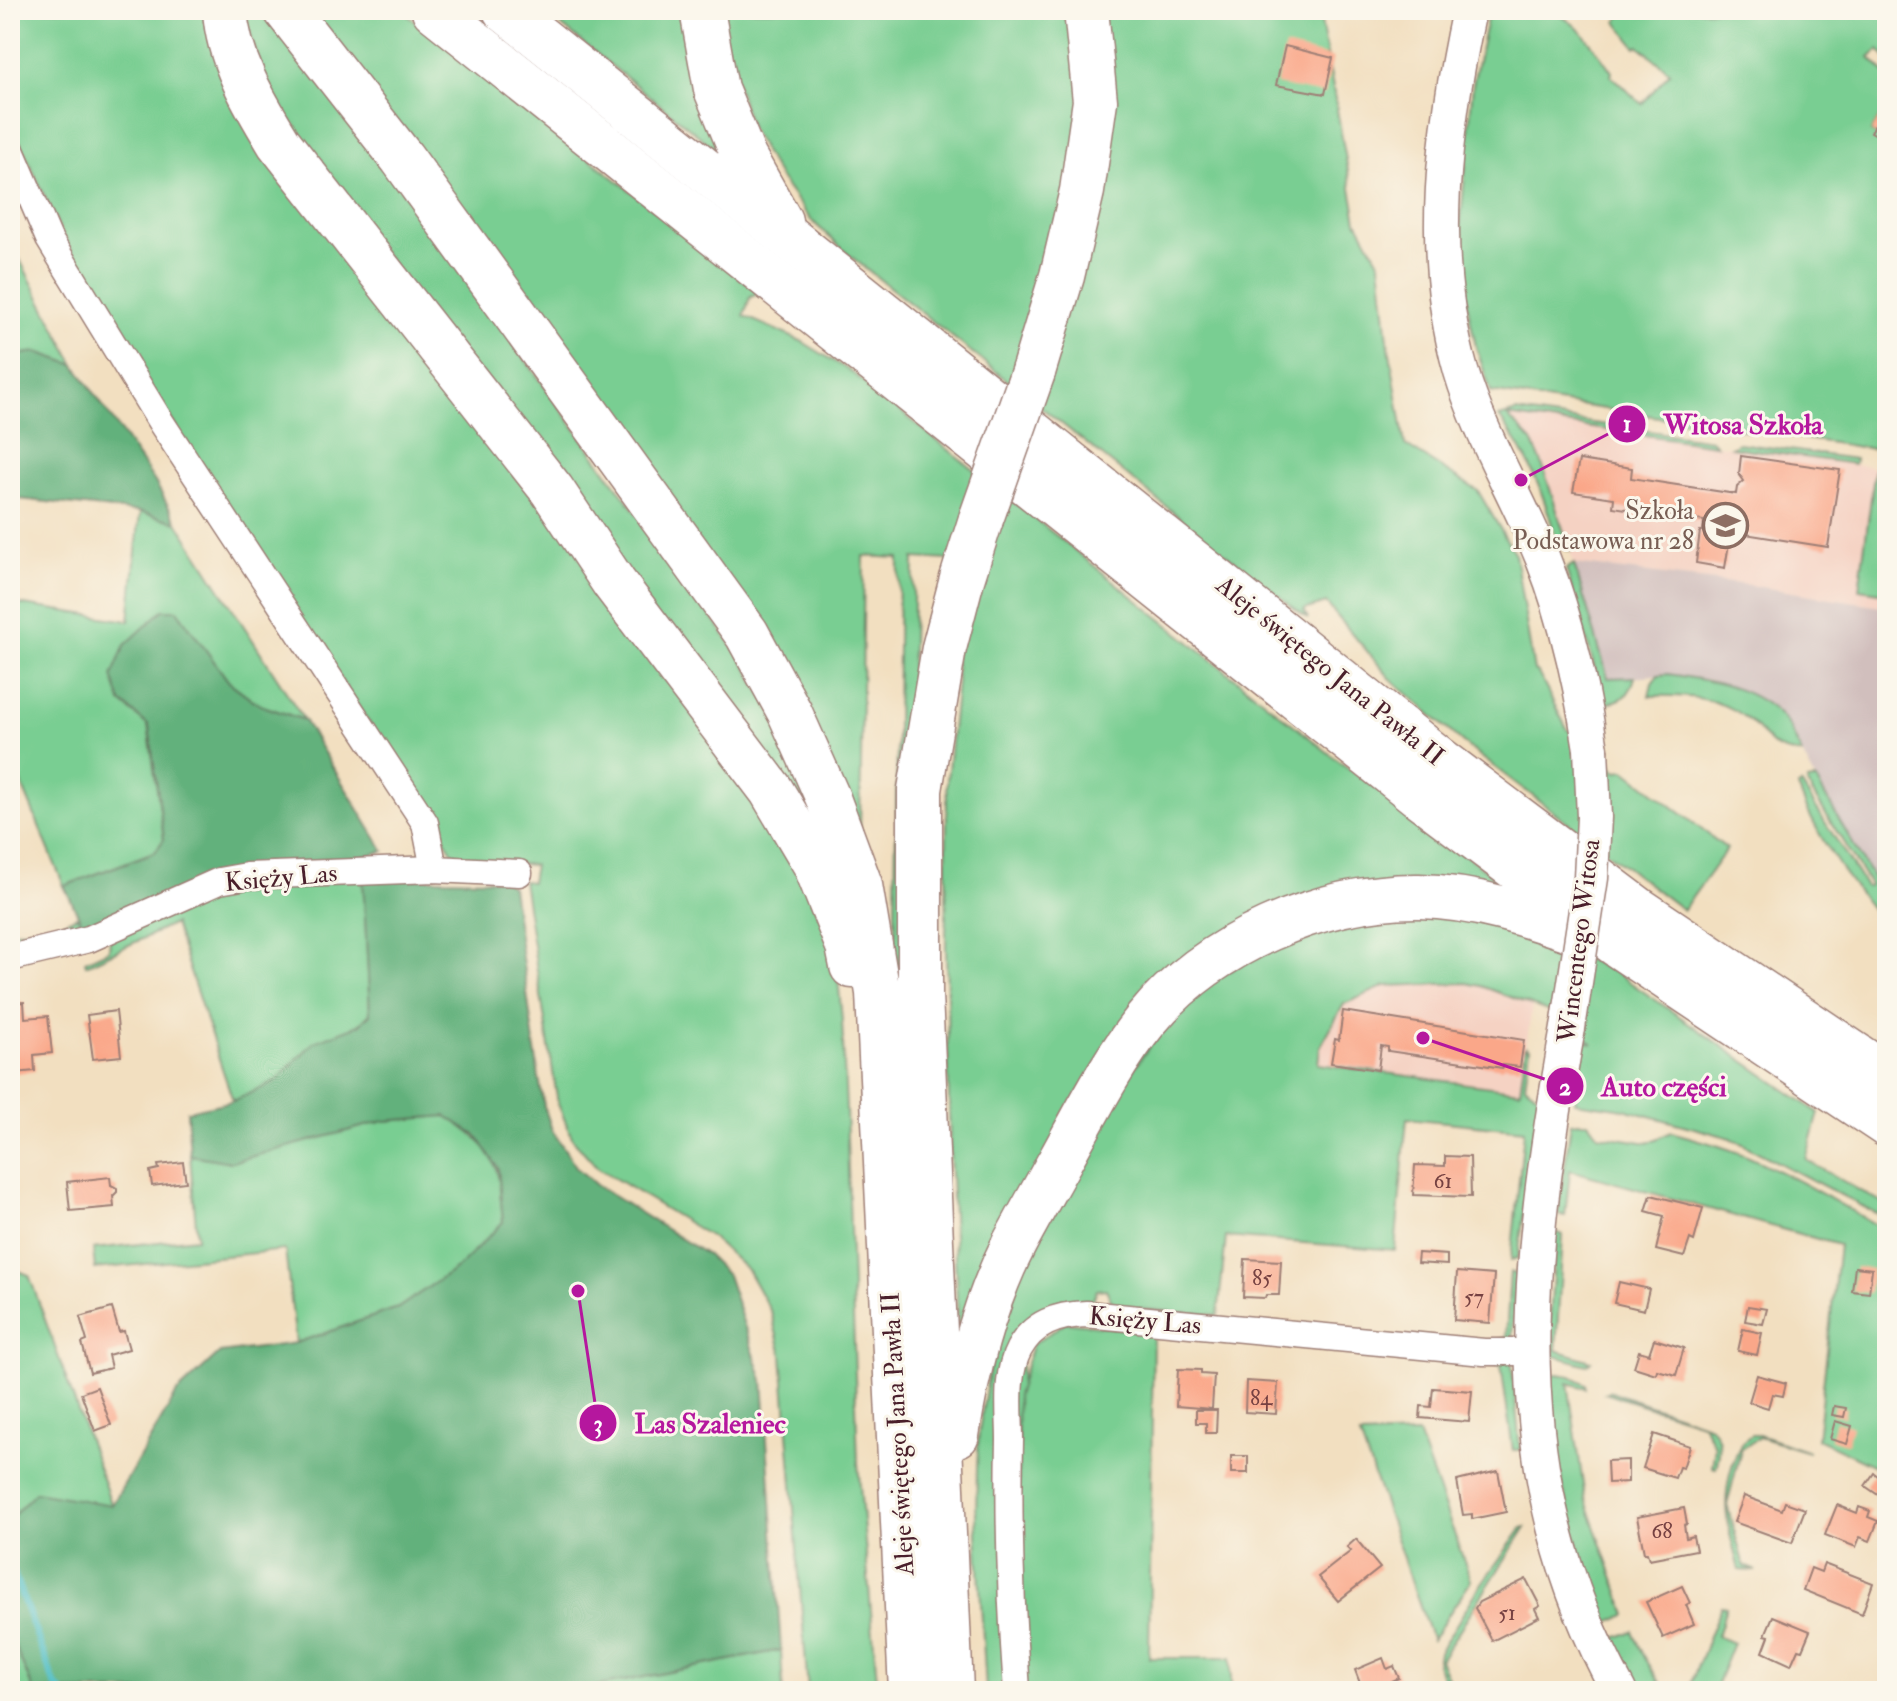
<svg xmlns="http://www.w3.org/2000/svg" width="1897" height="1701" font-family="'IM FELL Double Pica',serif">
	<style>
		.built { fill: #f5d2c3 }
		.industrial { fill: #d1bfbd }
		.green { fill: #79ce92; stroke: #62765e; stroke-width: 2 }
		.forest { fill: #62b17c; stroke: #566854; stroke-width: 2 }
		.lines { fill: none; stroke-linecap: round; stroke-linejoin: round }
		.stream { stroke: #4fbec4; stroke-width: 7 }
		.building { fill: #faa789 }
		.minor-casing { stroke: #9e7f76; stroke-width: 29 }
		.tertiary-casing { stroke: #9e7f76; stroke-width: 37 }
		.motorway-casing { stroke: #9e7f76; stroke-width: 47 }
		.minor { stroke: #fff; stroke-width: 26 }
		.tertiary { stroke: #fff; stroke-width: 34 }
		.motorway { stroke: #fff; stroke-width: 44 }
		.tertiary-bridge-casing { stroke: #9e7f76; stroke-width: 37; stroke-linecap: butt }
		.motorway-bridge-casing { stroke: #9e7f76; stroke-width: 47; stroke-linecap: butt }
		.tertiary-bridge { stroke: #fff; stroke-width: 34 }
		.motorway-bridge { stroke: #fff; stroke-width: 44 }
		.labels { text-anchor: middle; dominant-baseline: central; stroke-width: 6; stroke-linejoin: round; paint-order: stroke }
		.number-label { font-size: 22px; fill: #764142 }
		.education-label { font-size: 26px; fill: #785e54; stroke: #fbf7ec; text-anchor: end }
		.street-label { font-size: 26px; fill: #4a1f2b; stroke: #fbf7ec }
		.leader { fill: none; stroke: #b5179e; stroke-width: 3 }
		.callout-dot { fill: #b5179e; stroke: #fbf7ec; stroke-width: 3 }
		.mark-label { font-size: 24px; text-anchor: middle; font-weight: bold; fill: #fff }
		.callout-label { font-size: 28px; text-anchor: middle; font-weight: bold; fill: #b5179e; stroke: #fbf7ec; stroke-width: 6; stroke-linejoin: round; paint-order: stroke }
	</style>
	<rect width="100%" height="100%" fill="#fbf7ec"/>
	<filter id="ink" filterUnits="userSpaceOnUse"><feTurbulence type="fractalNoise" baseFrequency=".0125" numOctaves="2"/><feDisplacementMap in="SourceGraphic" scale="16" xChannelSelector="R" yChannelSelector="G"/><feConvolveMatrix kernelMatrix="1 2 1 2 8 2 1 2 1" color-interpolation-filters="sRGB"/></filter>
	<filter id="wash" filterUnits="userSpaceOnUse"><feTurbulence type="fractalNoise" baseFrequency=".006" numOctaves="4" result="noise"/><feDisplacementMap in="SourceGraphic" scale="32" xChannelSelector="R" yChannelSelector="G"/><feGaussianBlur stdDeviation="1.8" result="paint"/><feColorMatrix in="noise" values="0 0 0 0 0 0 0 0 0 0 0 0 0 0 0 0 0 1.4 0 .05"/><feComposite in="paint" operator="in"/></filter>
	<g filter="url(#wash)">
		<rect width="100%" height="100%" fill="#f2dfc0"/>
		<g class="built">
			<polygon points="1506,415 1887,469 1887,607 1748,585 1574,564 1555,501"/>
			<polygon points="1467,983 1481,986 1532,1006 1520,1091 1318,1064 1320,1047 1344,1004 1385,986"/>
		</g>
		<polygon class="industrial" points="1574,564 1748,585 1887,607 1887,897 1878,887 1831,810 1785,721 1735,688 1709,680 1668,674 1608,679"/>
		<g class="green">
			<polygon points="10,10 215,10 218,39 761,793 835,946 842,1020 846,1109 858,1463 878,1691 808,1691 782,1355 771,1312 748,1271 711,1237 598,1168 573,1140 558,1104 523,881 531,882 534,865 458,860 127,352 60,230 10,120"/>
			<polygon points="241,10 265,10 420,214 742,659 786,736 820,838 276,109"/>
			<polygon points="310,10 401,10 756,290 756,295 750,297 744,316 801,341 850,371 1340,762 1530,903 1482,891 1217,942 959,1342 950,1153 946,946 947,780 957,682 948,560 914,558 899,1208 895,917 899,558 864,556 860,830"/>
			<polygon points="542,10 690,10 744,172"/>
			<polygon points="715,10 1319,10 1357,221 1380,263 1388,340 1405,445 1478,491 1515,554 1534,671 1538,673 1567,729 1617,771 1625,770 1727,849 1683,910 1463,743 1390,678 1326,603 1304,610 1308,619 849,255 811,220 779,177 750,128"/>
			<path d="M1489,10c18,0 41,-4 59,1 29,7 48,38 64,61l-1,4 31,28 28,-32 -32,-27 -2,2 -19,-25 7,-12h263v49l-8,-9 -9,8 17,17v30l-16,27 16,10v309l-396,-59 -15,-45 -9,-44 -7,-73 13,-146z"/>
			<polygon points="10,241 75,365 37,352 10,356"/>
			<path d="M1516,412l195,28 5,5 -209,-29 25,25 9,20 29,90 -12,-5c-13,-49 -28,-90 -59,-129z"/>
			<polygon points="1738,443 1855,459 1854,464 1731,447"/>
			<polygon points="1875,468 1887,470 1887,593 1859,589"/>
			<polygon points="140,512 177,522 304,720 260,705 229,682 177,610 121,702 148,726 164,839 156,851 64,886 10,756 10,603 129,621"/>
			<path d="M1574,564l34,114 27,-1c-5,19 -12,23 -30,27l-39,-135z"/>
			<path d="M1668,674c40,6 89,13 116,46 8,9 12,23 18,34 -36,-3 -31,-16 -56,-36 -29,-22 -63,-23 -97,-22l3,-13 6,-8z"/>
			<path d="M1816,780l62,107 9,10v31c-35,-41 -71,-90 -89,-141l3,-3 65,103h3l1,-2 -63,-101 1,-3z"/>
			<polygon points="363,878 370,1014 359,1025 314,1042 275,1082 233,1101 174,924 86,965 85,961 109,950 110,939 222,889"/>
			<polygon points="1396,913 1471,918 1559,946 1618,974 1819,1113 1806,1160 1887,1206 1887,1219 1731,1138 1624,1109 1575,1102 1585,1041 1593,1044 1553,1006 1550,1012 1481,986 1467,983 1385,986 1344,1004 1320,1047 1318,1064 1520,1091 1526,1046 1530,1048 1525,1085 1539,1096 1518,1258 1511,1260 1524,1130 1407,1118 1395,1250 1226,1237 1218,1315 1114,1307 1106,1289 1097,1290 1091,1304 1022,1333 1010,1691 986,1691 976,1516 977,1468 979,1431 1000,1304 1099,1116 1187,995 1289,937"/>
			<polygon points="77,916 85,929 10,947 10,932 56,926"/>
			<path d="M446,1116c53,34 52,46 57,106l-42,43 -63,43 -102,35 -11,-93 -190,19 -2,-20 104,-11 -7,-83 41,7 153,-41z"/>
			<path d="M1579,1122h9l10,13 50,8 23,-11c26,7 53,14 78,25 47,20 93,49 138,74v241l-70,-33 22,-194 -269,-75 -5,46 -7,-2 13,-91z"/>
			<polygon points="1556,1232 1563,1235 1556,1350 1591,1361 1587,1365 1551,1355 1548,1351"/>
			<polygon points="19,1271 29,1275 112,1506 36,1492 10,1519 10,1272"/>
			<polygon points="1510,1272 1516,1274 1512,1339 1503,1342 1501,1339 1506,1338"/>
			<polygon points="1066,1322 1153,1332 1149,1658 1231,1658 1231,1691 1022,1691 1017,1396 1032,1345"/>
			<polygon points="1442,1359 1509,1361 1512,1365 1520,1449 1513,1451 1501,1365"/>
			<polygon points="1558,1374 1571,1376 1586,1384 1586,1388 1568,1383 1585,1498 1627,1615 1605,1623 1583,1563 1564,1491 1556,1453 1549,1375"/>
			<path d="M1609,1391l101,35c13,12 10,26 6,42l-4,-1 3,-21 -13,-23 -97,-30z"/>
			<polygon points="1418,1434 1471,1580 1432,1640 1360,1436"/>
			<path d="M1751,1435h8l50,17 -50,-15 -18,13 -14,55 17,61 12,5 -17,-1c-10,-41 -19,-62 -7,-104 5,-14 7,-22 19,-31z"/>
			<polygon points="1526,1527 1440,1660 1450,1682 1445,1682 1437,1664 1439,1652 1482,1583 1522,1528"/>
			<polygon points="1721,1606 1726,1607 1717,1636 1733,1643 1714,1691 1688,1691"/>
			<polygon points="1633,1631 1644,1656 1665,1691 1639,1691 1613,1639"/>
			<polygon points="10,1636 34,1691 10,1691"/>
			<polygon points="781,1650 783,1691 573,1691"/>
		</g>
		<g class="forest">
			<polygon points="37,352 75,365 155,482 177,522 140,512 10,498 10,356"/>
			<polygon points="163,610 177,610 229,682 260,705 304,720 384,851 85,929 64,886 155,852 164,839 149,726 121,702 112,676 125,645"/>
			<polygon points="363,878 504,880 512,887 539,1078 544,1106 552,1130 577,1168 596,1185 707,1255 727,1275 763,1380 781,1650 573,1691 34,1691 10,1636 10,1519 35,1492 112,1505 177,1393 220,1353 296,1343 398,1308 461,1265 503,1222 498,1168 477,1136 446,1116 384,1121 231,1162 190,1155 187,1111 233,1101 275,1082 314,1042 359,1025 370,1014"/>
		</g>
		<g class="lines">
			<polyline class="stream" points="10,1564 55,1685 61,1691"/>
		</g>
		<g id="blocks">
			<g class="building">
				<polygon points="1285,46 1333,58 1325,94 1276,85"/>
				<polygon points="1887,105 1887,141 1871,132"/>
				<polygon points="1741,456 1840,470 1828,547 1745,534 1747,521 1733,519 1725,568 1696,563 1700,531 1703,531 1704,521 1613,507 1614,498 1573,492 1579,460 1632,468 1631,478 1736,494 1737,487 1744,481 1739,474"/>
				<polygon points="24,1002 25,1018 48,1016 52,1053 34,1055 35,1071 15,1073 10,1003"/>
				<polygon points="116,1011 121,1056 93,1059 87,1015"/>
				<polygon points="1343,1011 1524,1040 1520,1067 1503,1065 1503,1068 1388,1051 1388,1047 1381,1046 1378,1070 1331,1063 1335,1039 1339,1040"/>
				<polygon points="1445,1156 1470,1157 1471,1197 1413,1195 1415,1165 1445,1166"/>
				<polygon points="183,1162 186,1182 152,1186 150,1171 159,1169 158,1165"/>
				<polygon points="110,1177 111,1185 117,1188 117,1192 113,1196 114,1207 70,1211 67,1182"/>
				<polygon points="1651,1195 1703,1208 1694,1241 1690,1239 1684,1257 1656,1250 1664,1216 1646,1211"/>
				<polygon points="1418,1253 1447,1255 1447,1265 1417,1263"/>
				<polygon points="1245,1259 1281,1261 1279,1295 1266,1295 1265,1298 1243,1297"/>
				<polygon points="1855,1267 1872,1269 1869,1293 1852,1291"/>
				<polygon points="1457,1272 1494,1275 1490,1323 1454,1320"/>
				<polygon points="1619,1282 1649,1289 1644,1310 1614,1303"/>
				<polygon points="1748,1306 1767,1309 1763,1324 1745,1321"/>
				<polygon points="112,1308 119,1332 124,1331 129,1349 108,1355 111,1368 90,1373 82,1343 87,1341 80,1317"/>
				<polygon points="1743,1329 1762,1333 1757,1355 1738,1351"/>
				<polygon points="1654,1339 1684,1348 1676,1375 1657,1370 1656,1374 1634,1367 1639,1351 1649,1354"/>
				<polygon points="1178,1369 1201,1370 1201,1374 1214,1375 1212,1409 1176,1406"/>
				<polygon points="1757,1375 1786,1383 1783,1396 1772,1394 1768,1408 1749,1402"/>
				<polygon points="1246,1381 1278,1383 1276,1414 1245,1412"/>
				<polygon points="97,1387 111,1425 95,1431 81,1393"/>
				<polygon points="1433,1388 1472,1391 1469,1422 1420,1418 1421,1406 1431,1407"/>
				<polygon points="1834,1406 1846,1408 1844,1417 1832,1415"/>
				<polygon points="1196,1410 1217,1410 1216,1433 1206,1433 1206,1423 1196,1423"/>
				<polygon points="1835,1421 1852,1426 1847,1444 1830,1439"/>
				<polygon points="1654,1434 1690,1446 1683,1468 1679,1467 1675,1478 1643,1468"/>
				<rect x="1231" y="1456" width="17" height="17"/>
				<polygon points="1628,1460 1628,1482 1608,1483 1607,1461"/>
				<polygon points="1498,1471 1506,1512 1472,1519 1472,1514 1463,1515 1457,1481"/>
				<polygon points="1874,1473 1887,1483 1887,1501 1865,1486"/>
				<polygon points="1744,1496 1782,1510 1785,1502 1805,1509 1792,1543 1734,1522"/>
				<polygon points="1837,1505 1857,1513 1859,1507 1870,1511 1868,1517 1878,1521 1870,1541 1860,1537 1856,1547 1825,1535"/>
				<polygon points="1684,1508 1687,1524 1684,1525 1686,1538 1693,1536 1696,1550 1649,1559 1647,1553 1644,1553 1637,1517"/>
				<polygon points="1356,1539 1380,1568 1338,1601 1318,1577 1351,1551 1347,1547"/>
				<polygon points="1824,1564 1873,1583 1862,1614 1803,1590 1811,1568 1821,1572"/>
				<polygon points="1526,1579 1540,1606 1535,1609 1539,1617 1492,1641 1475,1608 1479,1602"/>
				<polygon points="1682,1586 1690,1603 1686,1605 1694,1624 1663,1638 1646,1602"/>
				<polygon points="1773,1616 1810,1631 1802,1650 1798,1649 1791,1665 1763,1652 1769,1636 1765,1635"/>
				<polygon points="1383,1658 1387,1669 1394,1666 1399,1678 1392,1681 1396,1691 1363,1691 1355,1670"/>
			</g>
		</g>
	</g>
	<g filter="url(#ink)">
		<use href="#blocks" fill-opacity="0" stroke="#9e7f76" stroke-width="2"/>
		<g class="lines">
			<defs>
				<g id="minor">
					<polyline points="10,148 49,239 162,424 425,823 434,869"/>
					<polyline points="10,958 89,939 219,881 247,876 434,869 519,873"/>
					<path d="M1017,1691c-6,-84 -9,-167 -7,-251 0,-28 -5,-65 9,-91 14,-26 38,-34 67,-35l398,38h47"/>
				</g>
				<g id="tertiary">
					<path d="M1469,10c-25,117 -42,243 -8,361 17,58 49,112 73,167 30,66 46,139 57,211"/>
					<path d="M1568,1028c-42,233 -69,446 51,663"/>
				</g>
				<g id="motorway">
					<path d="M225,10c3,49 29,92 54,133l273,347 62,93 157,207 44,74 33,82 4,20"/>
					<polyline points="286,10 402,158 747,634 790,713 827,796 860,885 878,993 911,1691"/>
					<polyline points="434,10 1418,795 1616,944 1887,1125"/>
					<polyline points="505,10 1439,759 1638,909 1887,1076"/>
					<polyline points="702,10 716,89 744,157 780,221"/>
					<polyline points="1033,372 1062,276 1082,191 1095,101 1086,10"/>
					<path d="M957,1435c10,-65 27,-132 57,-191 15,-28 31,-56 47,-85 26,-47 51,-97 85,-139 62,-76 175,-125 273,-124 57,1 112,20 165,38"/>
					<polyline points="951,1691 920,995 920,790 944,648 962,579 981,519"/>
				</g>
			</defs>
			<use href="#minor" class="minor-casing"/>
			<use href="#tertiary" class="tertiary-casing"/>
			<use href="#motorway" class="motorway-casing"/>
			<use href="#minor" class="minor"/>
			<use href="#tertiary" class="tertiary"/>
			<use href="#motorway" class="motorway"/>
			<defs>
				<polyline id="tertiary-bridge" points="1568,1028 1591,878 1594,817 1591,749"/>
				<polyline id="motorway-bridge" points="981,519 1033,372"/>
			</defs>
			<use href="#tertiary-bridge" class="tertiary-bridge-casing"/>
			<use href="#motorway-bridge" class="motorway-bridge-casing"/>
			<use href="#tertiary-bridge" class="tertiary-bridge"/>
			<use href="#motorway-bridge" class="motorway-bridge"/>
		</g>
	</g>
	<defs>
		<symbol id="school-ring" viewBox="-11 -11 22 22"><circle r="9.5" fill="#fbf7ec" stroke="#8d6e63" stroke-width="1.5"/><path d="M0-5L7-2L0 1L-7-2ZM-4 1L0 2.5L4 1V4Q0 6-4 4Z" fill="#8d6e63"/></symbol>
	</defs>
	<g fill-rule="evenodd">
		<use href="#school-ring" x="1700" y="500" width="51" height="51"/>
	</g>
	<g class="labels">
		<g class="number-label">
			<text x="1443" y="1181">61</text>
			<text x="1262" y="1278">85</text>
			<text x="1474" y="1297">57</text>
			<text x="1261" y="1398">84</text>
			<text x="1662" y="1531">68</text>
			<text x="1507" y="1613">51</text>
		</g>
		<g class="education-label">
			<text x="1694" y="511">Szkoła<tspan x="1694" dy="30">Podstawowa nr 28</tspan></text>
		</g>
		<g class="street-label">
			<text transform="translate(1330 671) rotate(39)">Aleje świętego Jana Pawła II</text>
			<text transform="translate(281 878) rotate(-5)">Księży Las</text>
			<text transform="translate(1579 941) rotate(-83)">Wincentego Witosa</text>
			<text transform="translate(1145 1321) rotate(5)">Księży Las</text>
			<text transform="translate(898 1434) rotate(-93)">Aleje świętego Jana Pawła II</text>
		</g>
	</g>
	<path class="leader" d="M1521 480L1627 424M1423 1038L1565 1086M578 1291L598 1423"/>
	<g class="callout-dot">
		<circle cx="1521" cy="480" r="8"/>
		<circle cx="1423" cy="1038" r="8"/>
		<circle cx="578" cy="1291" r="8"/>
		<circle cx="1627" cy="424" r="20"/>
		<circle cx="1565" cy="1086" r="20"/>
		<circle cx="598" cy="1423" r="20"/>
	</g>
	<g class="mark-label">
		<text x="1627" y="432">1</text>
		<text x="1565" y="1095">2</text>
		<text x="598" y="1432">3</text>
	</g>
	<g class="callout-label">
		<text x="1743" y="434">Witosa Szkoła</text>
		<text x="1664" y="1096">Auto części</text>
		<text x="710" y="1433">Las Szaleniec</text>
	</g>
	<rect width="1897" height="1701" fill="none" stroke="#fbf7ec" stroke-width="40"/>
</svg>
